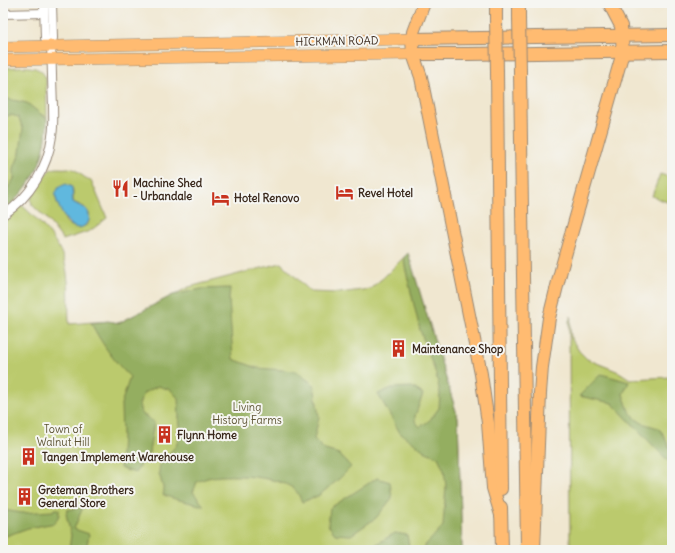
<svg xmlns="http://www.w3.org/2000/svg" width="675" height="553" font-family="Delius,sans-serif">
	<style>
		.green { fill: #bbca6d; stroke: #7b7a46; fill-rule: evenodd }
		.forest { fill: #94ae60; stroke: #686c3f }
		.water { fill: #61b8de; stroke: #4e717e }
		.lines { fill: none; stroke-linecap: round; stroke-linejoin: round }
		.minor-casing { stroke: #968877; stroke-width: 10 }
		.major-casing { stroke: #968877; stroke-width: 12 }
		.highway-casing { stroke: #968877; stroke-width: 14 }
		.minor { stroke: #fff; stroke-width: 8 }
		.major { stroke: #ffbb71; stroke-width: 11 }
		.highway { stroke: #ffbb71; stroke-width: 12 }
		.highway-bridge-casing { stroke: #968877; stroke-width: 14; stroke-linecap: butt }
		.highway-bridge { stroke: #ffbb71; stroke-width: 12 }
		.labels { text-anchor: middle; dominant-baseline: central; stroke-width: 4; stroke-linejoin: round; paint-order: stroke }
		.street-label { font-size: 11px; fill: #3b2a1e; stroke: #f6f6f2 }
		.poi-label { font-size: 11px; font-weight: bold; fill: #3b2a1e; stroke: #f6f6f2; text-anchor: start }
		.park-label { font-size: 11px; fill: #5b5232; stroke: #f6f6f2 }
	</style>
	<rect width="100%" height="100%" fill="#f6f6f2"/>
	<filter id="ink" filterUnits="userSpaceOnUse"><feTurbulence type="fractalNoise" baseFrequency=".025" numOctaves="2"/><feDisplacementMap in="SourceGraphic" scale="8" xChannelSelector="R" yChannelSelector="G"/><feConvolveMatrix kernelMatrix="1 2 1 2 8 2 1 2 1" color-interpolation-filters="sRGB"/></filter>
	<filter id="wash" filterUnits="userSpaceOnUse"><feTurbulence type="fractalNoise" baseFrequency=".012" numOctaves="4" result="noise"/><feDisplacementMap in="SourceGraphic" scale="16" xChannelSelector="R" yChannelSelector="G"/><feGaussianBlur stdDeviation="0.9" result="paint"/><feColorMatrix in="noise" values="0 0 0 0 0 0 0 0 0 0 0 0 0 0 0 0 0 1.4 0 .05"/><feComposite in="paint" operator="in"/></filter>
	<g filter="url(#wash)">
		<rect width="100%" height="100%" fill="#f0e7d0"/>
		<g class="green">
			<path d="M3,68c12,0 37,-6 42,9h1l1,42 -4,-5 -31,82c22,21 48,41 54,72 4,18 2,38 3,56 16,-1 34,-4 50,-1l70,-36 92,-24 30,29 28,1 31,-4 14,-12 24,-24 50,165 4,132h-459z"/>
			<path d="M68,168c10,0 13,10 23,12l16,38 -17,13 -27,9 -16,-21 -15,-14 -1,-6c2,-6 15,-29 21,-30 5,-2 10,0 16,-1zM70,185l3,6v11l11,5 5,7 -1,10c-6,4 -15,5 -21,-1 -3,-3 -3,-8 -5,-11 -4,-6 -6,-12 -7,-18z"/>
			<polygon points="660,174 672,178 672,204 652,196"/>
			<polygon points="571,316 570,328 571,338 579,351 587,359 619,372 630,379 672,377 672,550 570,550 569,321"/>
		</g>
		<g class="forest">
			<path d="M3,98l24,5 20,16c1,36 -14,70 -44,90v-12l2,-2 2,-6 7,-10v-11l6,-15 3,-25 -5,-11 -7,-2 -8,2z"/>
			<polygon points="408,253 458,418 462,550 421,550 443,526 446,486 444,470 438,457 426,452 400,433 378,394 392,388 412,387 423,394 415,416 415,421 420,427 430,420 439,408 440,393 436,374 420,330 405,267 404,257"/>
			<path d="M230,288l-1,11 4,60 24,9 39,3 18,14 5,32 -5,22 11,11 14,4 12,13 -12,12 -21,17 -16,6c-2,-4 -4,-10 -8,-13 -16,-13 -63,-15 -82,-12 -5,1 -11,3 -15,5l-4,10 11,14 -29,-7 -12,-4 1,-4 -5,-18 1,-11 16,-16 5,-14 -2,-13 -1,-21 -7,-8 -13,-4 -14,7 -5,11 2,9 13,9 -5,31 -14,20 -15,-5 2,-32 -1,-32 9,-27c-17,-17 -28,-33 -39,-54l17,-2 11,2 54,-28 28,-6z"/>
			<polygon points="601,374 629,382 623,394 629,411 636,419 642,423 658,428 662,432 672,453 672,465 612,403 579,396"/>
			<polygon points="377,478 390,482 392,498 376,518 351,535 335,534 328,525 330,508"/>
			<polygon points="83,507 74,529 89,534 86,550 69,550 71,535 66,514 67,510"/>
			<polygon points="54,509 59,509 59,515 55,523 28,528 3,537 3,510 22,513 53,511"/>
			<polygon points="395,533 407,535 409,546 407,550 373,550 375,545"/>
		</g>
		<path class="water" d="M66,184l6,3 1,15c9,6 18,5 16,19 -16,22 -32,-14 -34,-27l4,-7z"/>
	</g>
	<g filter="url(#ink)">
		<g class="lines">
			<defs>
				<g id="minor">
					<polyline points="44,3 45,38 51,46"/>
					<polyline points="3,14 44,13"/>
					<path d="M3,215c27,-17 45,-48 49,-79 2,-10 1,-21 1,-31 -1,-20 -1,-39 -2,-59l2,-8 -1,-35"/>
				</g>
				<g id="major">
					<polyline points="3,47 412,39"/>
					<polyline points="3,60 413,54"/>
				</g>
				<g id="highway">
					<polyline points="424,3 413,32 412,39 413,54 421,77 481,374 488,423 493,488 501,515"/>
					<polyline points="496,3 496,19"/>
					<polyline points="519,3 519,17"/>
					<polyline points="412,39 672,35"/>
					<polyline points="413,54 467,54 672,51"/>
					<polyline points="497,72 501,489"/>
					<polyline points="520,72 527,547"/>
					<polyline points="501,507 502,550"/>
					<polyline points="534,550 540,393 542,367 549,318 562,266 623,52 621,26 609,3"/>
				</g>
			</defs>
			<use href="#minor" class="minor-casing"/>
			<use href="#major" class="major-casing"/>
			<use href="#highway" class="highway-casing"/>
			<use href="#minor" class="minor"/>
			<use href="#major" class="major"/>
			<use href="#highway" class="highway"/>
			<defs>
				<g id="highway-bridge">
					<polyline points="519,17 520,72"/>
					<polyline points="496,19 497,72"/>
				</g>
			</defs>
			<use href="#highway-bridge" class="highway-bridge-casing"/>
			<use href="#highway-bridge" class="highway-bridge"/>
		</g>
	</g>
	<defs>
		<symbol id="restaurant-bare" viewBox="-9 -9 18 18"><path d="M-5-6h1v4h1v-4h1v4h1v-4h1v5L-1.5 .5V6h-2V.5L-5-1ZM5-6V6H3V1.5H1.5Q1.5-4 5-6Z" fill="#c8321e" stroke="#f6f6f2" stroke-width="2.5" paint-order="stroke"/></symbol>
		<symbol id="hotel-bare" viewBox="-9 -9 18 18"><path d="M-6-4.5h1.5V1H6V5H4.5V3h-9V5H-6ZM-4 0a1.8 1.8 0 1 1 3.6 0ZM.5 0V-2.5h3Q6-2.5 6 0Z" fill="#c8321e" stroke="#f6f6f2" stroke-width="2.5" paint-order="stroke"/></symbol>
		<symbol id="building-bare" viewBox="-9 -9 18 18"><path d="M-4-6H4V6H1V3H-1V6H-4ZM-2.5-4.3h1.7v1.8h-1.7ZM.8-4.3h1.7v1.8H.8ZM-2.5-1h1.7V.8h-1.7ZM.8-1h1.7V.8H.8Z" fill="#c8321e" stroke="#f6f6f2" stroke-width="2.5" paint-order="stroke"/></symbol>
	</defs>
	<g fill-rule="evenodd">
		<use href="#restaurant-bare" x="108" y="176" width="25" height="25"/>
		<use href="#hotel-bare" x="332" y="180" width="25" height="25"/>
		<use href="#hotel-bare" x="208" y="186" width="25" height="25"/>
		<use href="#building-bare" x="386" y="336" width="25" height="25"/>
		<use href="#building-bare" x="152" y="422" width="25" height="25"/>
		<use href="#building-bare" x="16" y="444" width="25" height="25"/>
		<use href="#building-bare" x="12" y="484" width="25" height="25"/>
	</g>
	<g class="labels">
		<g class="street-label">
			<text transform="translate(337 41) rotate(-1)">HICKMAN ROAD</text>
		</g>
		<g class="poi-label">
			<text x="133" y="183">Machine Shed<tspan x="133" dy="13">- Urbandale</tspan></text>
			<text x="358" y="193">Revel Hotel</text>
			<text x="234" y="198">Hotel Renovo</text>
			<text x="412" y="349">Maintenance Shop</text>
			<text x="177" y="435">Flynn Home</text>
			<text x="42" y="457">Tangen Implement Warehouse</text>
			<text x="38" y="490">Greteman Brothers<tspan x="38" dy="13">General Store</tspan></text>
		</g>
		<g class="park-label">
			<text x="247" y="407">Living<tspan x="247" dy="13">History Farms</tspan></text>
			<text x="63" y="429">Town of<tspan x="63" dy="13">Walnut Hill</tspan></text>
		</g>
	</g>
	<rect width="675" height="553" fill="none" stroke="#f6f6f2" stroke-width="16"/>
</svg>
